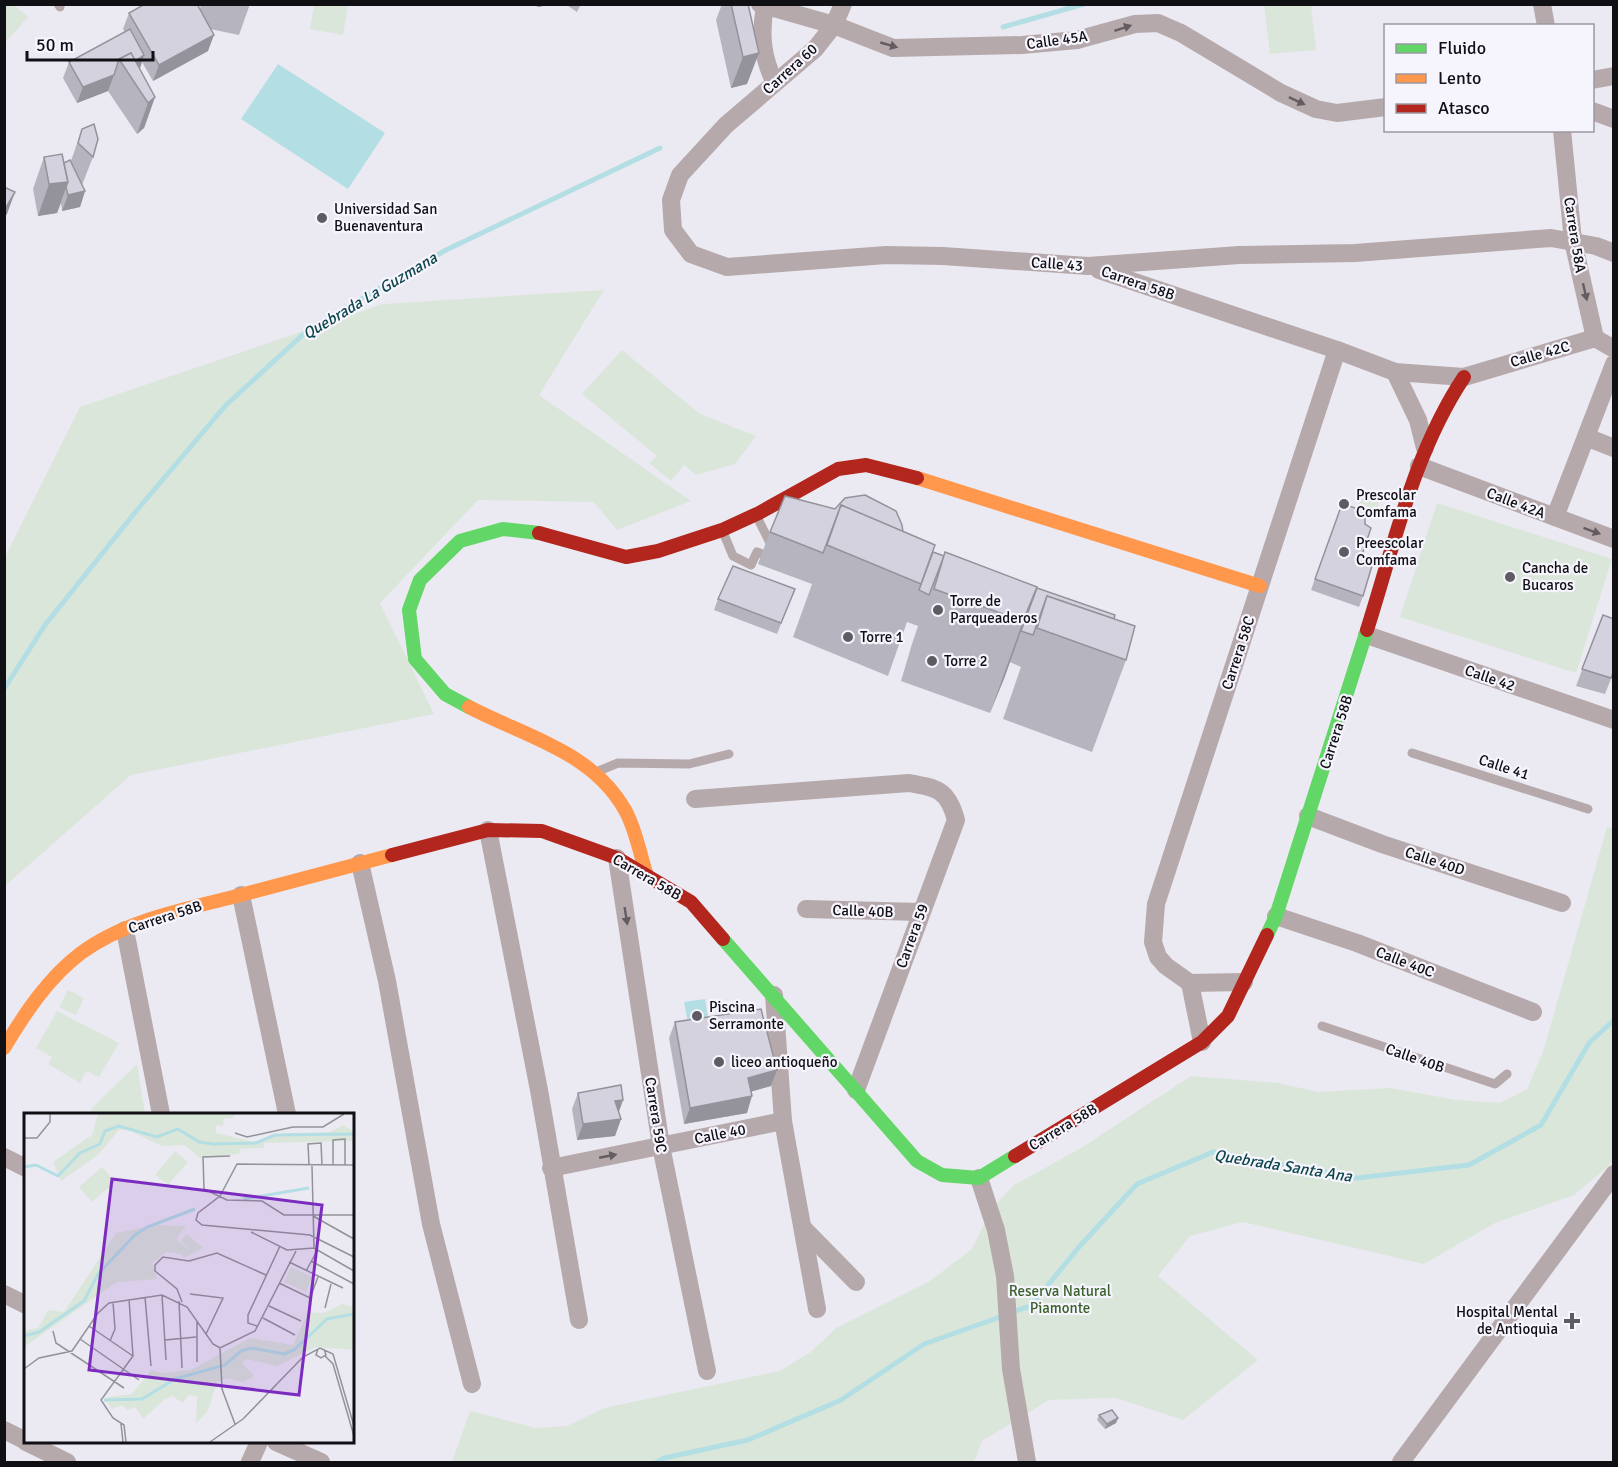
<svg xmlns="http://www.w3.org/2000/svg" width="1618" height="1467" font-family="Signika,sans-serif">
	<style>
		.green { fill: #dbe6da }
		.water { fill: #b3dee3 }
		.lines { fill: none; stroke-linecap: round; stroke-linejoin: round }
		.stream { stroke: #b3dee3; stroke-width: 5 }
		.lane { stroke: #b6a9ab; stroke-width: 9 }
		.street { stroke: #b6a9ab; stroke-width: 18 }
		.fast { stroke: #63d668; stroke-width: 14 }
		.slow { stroke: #ff974d; stroke-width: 14 }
		.jam { stroke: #b3261e; stroke-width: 14 }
		.wall { fill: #b6b5bf }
		.shaded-wall { fill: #94939b }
		.building { fill: #d4d2de; stroke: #94939b; stroke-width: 1.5 }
		.oneway { fill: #635c60 }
		.poi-dot { fill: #5d5c62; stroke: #f6f4fd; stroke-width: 2 }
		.labels { text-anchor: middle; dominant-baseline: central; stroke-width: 4.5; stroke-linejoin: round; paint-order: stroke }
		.street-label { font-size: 15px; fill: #100f14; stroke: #f6f4fd }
		.poi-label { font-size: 15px; fill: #100f14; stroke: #f6f4fd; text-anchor: start }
		.park-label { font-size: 15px; fill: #3c622c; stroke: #f6f4fd }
		.water-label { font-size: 16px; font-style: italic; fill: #0d464a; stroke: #f6f4fd }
		.inset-river { fill: none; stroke: #b3dee3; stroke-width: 3 }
		.inset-road { fill: none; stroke: #939299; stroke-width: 1.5 }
		.view { fill: #7b2cbf; fill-opacity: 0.15; stroke: #7b2cbf; stroke-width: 3 }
		.inset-edge { fill: none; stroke: #100f14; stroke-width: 3 }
	</style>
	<rect width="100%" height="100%" fill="#ebeaf2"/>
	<g class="green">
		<polygon points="5,4 14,5 28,17 5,43"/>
		<polygon points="314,5 348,5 343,35 310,29"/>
		<polygon points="1264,5 1311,5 1316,50 1270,54"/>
		<polygon points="604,290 539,395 691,501 617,530 594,502 478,500 380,603 434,714 131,775 5,886 4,559 80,407 383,304"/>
		<polygon points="622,350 700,414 756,436 735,464 696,475 684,465 671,481 649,463 657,456 582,394"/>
		<polygon points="1363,491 1381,497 1374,520 1354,515"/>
		<polygon points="1437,503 1612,559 1576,673 1400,617"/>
		<polygon points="1607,827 1613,828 1613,1162 1574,1195 1495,1223 1424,1264 1243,1222 1190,1236 1158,1276 1258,1360 1183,1420 1116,1398 1049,1400 982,1441 974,1462 452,1462 470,1411 536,1428 567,1426 604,1408 779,1371 811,1352 836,1328 930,1281 972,1249 992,1208 1014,1185 1081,1148 1191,1076 1278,1083 1318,1092 1390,1088 1457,1100 1500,1103 1527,1089 1543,1052"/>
		<polygon points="68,990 84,998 76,1015 59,1007"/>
		<polygon points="57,1011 119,1043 99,1077 86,1071 80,1083 48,1064 52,1057 36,1048"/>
		<polygon points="137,1064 145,1114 89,1114 93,1107"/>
	</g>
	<g class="water">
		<polygon points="278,64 385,133 348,189 241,119"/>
		<polygon points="705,999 710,1029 690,1033 684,1002"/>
	</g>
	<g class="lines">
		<g class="stream">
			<polyline points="1003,27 1084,4"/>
			<polyline points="4,689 45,625 137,510 226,405 308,330 446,250 660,148"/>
			<polyline points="1012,1312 1031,1306 1079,1247 1137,1184 1213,1152 1357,1178 1469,1165 1541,1125 1589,1043 1614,1020"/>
			<polyline points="657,1462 664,1458 748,1440 841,1400 924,1344 1003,1316"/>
		</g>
		<g class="lane">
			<polyline points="58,4 60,7"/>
			<polyline points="757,517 772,547"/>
			<polyline points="723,532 733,556 751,565 757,552 762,554"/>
			<polyline points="1412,753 1588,809"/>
			<polyline points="596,772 618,763 689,764 729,754"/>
			<polyline points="1322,1026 1495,1084 1507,1074"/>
		</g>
		<g class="street">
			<polyline points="760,4 834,25 893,48 1022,45 1077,40 1135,24 1158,23 1181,33 1281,93 1316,109 1337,113 1386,107"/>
			<polyline points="843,4 834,25 815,49 726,125 680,175 671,200 673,230 691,254 727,267 886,255 943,256 1088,266 1239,255 1355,253 1551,238 1596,246 1614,253"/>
			<polyline points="1542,4 1546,26"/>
			<path d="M765,6c-5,28 -3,51 10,77"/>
			<polyline points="1592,80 1614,76"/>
			<polyline points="1592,111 1614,119"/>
			<polyline points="1562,130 1573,241 1595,338"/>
			<polyline points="1099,270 1337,350 1395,372 1464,377 1595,338 1614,349"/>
			<polyline points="1395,372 1418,420 1425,448"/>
			<polyline points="1586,437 1614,448"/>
			<polyline points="1419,466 1614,539"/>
			<polyline points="1555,517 1614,364"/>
			<polyline points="1367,635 1614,720"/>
			<path d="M695,799l214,-16c29,5 39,7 47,37l-100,270"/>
			<polyline points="1308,816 1382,844 1562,903"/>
			<polyline points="488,830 539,1090 579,1320"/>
			<polyline points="617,858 661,1146 707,1371"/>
			<polyline points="360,863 387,981 431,1224 472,1384"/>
			<polyline points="241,895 287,1114"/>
			<polyline points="806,909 920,912"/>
			<polyline points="1276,916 1357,943 1533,1012"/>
			<polyline points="125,930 161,1114"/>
			<polyline points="1244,982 1190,983 1166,966 1158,957 1153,942 1156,904 1337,350"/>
			<polyline points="1190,983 1202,1042"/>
			<polyline points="774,995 783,1121 817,1309"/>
			<polyline points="4,1157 26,1168"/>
			<polyline points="551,1168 783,1121"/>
			<polyline points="979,1178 996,1230 1005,1276 1011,1369 1027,1462"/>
			<polyline points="803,1228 856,1282"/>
			<polyline points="4,1294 26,1305"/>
			<polyline points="4,1430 26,1441"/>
			<polyline points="26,1442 67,1462"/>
			<polyline points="276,1442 321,1462"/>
			<polyline points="250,1462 259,1442"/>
			<polyline points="1401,1462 1614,1174"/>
		</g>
		<g class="fast">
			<polyline points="469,707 445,694 415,659 409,610 420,580 460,541 503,529 539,533"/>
			<polyline points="1267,935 1276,916 1367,630"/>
			<polyline points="723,939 917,1161 942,1175 979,1178 1015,1156"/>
		</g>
		<g class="slow">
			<polyline points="917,478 1260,586"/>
			<path d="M469,707c55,29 123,44 156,103 11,19 15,45 22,66"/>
			<path d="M4,1048c21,-35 44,-70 77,-95 43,-32 101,-43 152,-56 53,-14 106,-28 159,-42"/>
		</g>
		<g class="jam">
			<polyline points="539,533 626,557 658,551 722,530 759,513 838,469 866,465 917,478"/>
			<path d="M1367,630c27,-85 47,-178 97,-253"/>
			<polyline points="392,855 488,830 542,831 617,858 691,902 723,939"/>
			<polyline points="1015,1156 1202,1042 1228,1016 1267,935"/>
		</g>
	</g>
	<g class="wall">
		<polygon points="201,4 250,4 239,35 210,29 208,51 153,81 142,62 140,69 155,97 144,128 137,134 108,91 77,103 63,78 69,62 125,32 123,29 129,13 200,9"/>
		<polygon points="530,4 553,4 538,7"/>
		<polygon points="565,4 581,4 577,12"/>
		<polygon points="722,4 748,4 747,84 731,88 716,20"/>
		<polygon points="82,129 93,157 82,185 85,191 80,207 62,211 61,203 57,213 38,216 33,189 44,157 64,163 71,161"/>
		<polygon points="1342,504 1362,555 1363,596 1359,607 1311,590"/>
		<polygon points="835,509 903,532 933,552 1037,588 1114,619 1126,660 1092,752 1003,719 1021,667 1010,662 990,713 901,681 912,644 918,626 907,622 888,676 793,637 812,584 758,564 770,532"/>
		<polygon points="795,589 777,634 714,610 718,599"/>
		<polygon points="1603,615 1614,671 1605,694 1576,686"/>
		<polygon points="675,1022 777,1070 771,1086 751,1091 747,1113 684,1124 669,1038"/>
		<polygon points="578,1093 623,1100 619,1112 621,1119 615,1136 577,1140 572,1109"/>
		<polygon points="1099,1415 1118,1418 1116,1423 1105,1429 1097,1420"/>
	</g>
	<g class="shaded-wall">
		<polygon points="539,4 553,4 538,7"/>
		<polygon points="214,35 208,51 153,81 159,65"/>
		<polygon points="759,53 747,84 731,88 743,57"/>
		<polygon points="144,55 139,71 125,68"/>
		<polygon points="114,75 108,91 77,103 83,87"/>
		<polygon points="155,97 144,128 137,134 148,103"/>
		<polygon points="68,182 57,213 38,216 49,184"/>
		<polygon points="85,191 80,207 62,211 68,195"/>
		<polygon points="15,192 7,214 4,218 4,211"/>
		<polygon points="1037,587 1004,679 990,713 1023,621"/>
		<polygon points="777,1070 771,1086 743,1094 748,1078"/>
		<polygon points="752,1096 747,1113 684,1124 690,1108"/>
		<polygon points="623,1100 617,1116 615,1101"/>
		<polygon points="621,1119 615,1136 577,1140 583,1124"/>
		<polygon points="1118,1418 1116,1423 1105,1429 1107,1424"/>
	</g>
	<g class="building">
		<polygon points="145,4 197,4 214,35 159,65 129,13"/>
		<polygon points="731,4 748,4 759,53 743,57"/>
		<polygon points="130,29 144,55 135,61 131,53 119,59 114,75 83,87 69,62"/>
		<polygon points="131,53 155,97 148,103 119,59"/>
		<polygon points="94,124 98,139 93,157 78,143 82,129"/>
		<polygon points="62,154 68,182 49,184 44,157"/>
		<polygon points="70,160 85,191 68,195 66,187 68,182 64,163"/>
		<polygon points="4,187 15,192 4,211"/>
		<polygon points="865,495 896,511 902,525 903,532 841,505 823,553 770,532 785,496 835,509 845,498"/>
		<polygon points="1342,504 1365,511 1365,524 1371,528 1362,555 1374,559 1363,596 1315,579"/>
		<polygon points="841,505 935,545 921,584 827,545"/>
		<polygon points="933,552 944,556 929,595 919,590"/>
		<polygon points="945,552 1037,587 1023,621 934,589"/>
		<polygon points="733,566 795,589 781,623 718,599"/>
		<polygon points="1037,588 1115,615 1114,619 1047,596 1033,635 1021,631"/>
		<polygon points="1047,596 1135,626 1126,660 1037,628"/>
		<polygon points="1603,615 1614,619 1614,671 1611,678 1582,669"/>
		<polygon points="761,1009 777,1070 748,1078 752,1096 690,1108 675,1022"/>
		<polygon points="621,1085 623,1100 615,1101 621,1119 583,1124 578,1093"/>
		<polygon points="1112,1410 1118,1418 1107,1424 1099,1415"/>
	</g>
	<defs><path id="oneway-solid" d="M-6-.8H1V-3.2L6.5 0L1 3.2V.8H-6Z" transform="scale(1.5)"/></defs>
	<g class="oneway">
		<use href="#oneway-solid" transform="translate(1123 28) rotate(-18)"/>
		<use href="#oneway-solid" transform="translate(889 45) rotate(16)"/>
		<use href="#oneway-solid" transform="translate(1297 101) rotate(25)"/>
		<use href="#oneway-solid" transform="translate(1585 292) rotate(77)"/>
		<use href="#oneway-solid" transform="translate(1592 531) rotate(20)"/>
		<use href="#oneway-solid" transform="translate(626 916) rotate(81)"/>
		<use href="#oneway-solid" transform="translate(608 1156) rotate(-11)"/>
	</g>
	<g class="poi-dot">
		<circle cx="322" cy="218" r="6"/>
		<circle cx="1344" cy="504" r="6"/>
		<circle cx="1344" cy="552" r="6"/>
		<circle cx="1510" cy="577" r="6"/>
		<circle cx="938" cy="610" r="6"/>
		<circle cx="848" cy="637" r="6"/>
		<circle cx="932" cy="661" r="6"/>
		<circle cx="697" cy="1016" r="6"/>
		<circle cx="719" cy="1062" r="6"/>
		<path d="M1569 1312h6v6h6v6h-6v6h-6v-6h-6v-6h6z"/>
	</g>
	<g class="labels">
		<g class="street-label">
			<text transform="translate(1057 40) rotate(-8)">Calle 45A</text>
			<text transform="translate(790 69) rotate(-42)">Carrera 60</text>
			<text transform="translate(1575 235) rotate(81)">Carrera 58A</text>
			<text transform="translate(1057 264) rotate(4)">Calle 43</text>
			<text transform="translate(1138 283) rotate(19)">Carrera 58B</text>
			<text transform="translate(1540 354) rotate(-16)">Calle 42C</text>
			<text transform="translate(1516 503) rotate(21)">Calle 42A</text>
			<text transform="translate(1238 653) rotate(-72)">Carrera 58C</text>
			<text transform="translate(1490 678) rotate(19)">Calle 42</text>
			<text transform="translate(1336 732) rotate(-72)">Carrera 58B</text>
			<text transform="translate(1504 767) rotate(18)">Calle 41</text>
			<text transform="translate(1435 861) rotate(18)">Calle 40D</text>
			<text transform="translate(647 877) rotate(30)">Carrera 58B</text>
			<text transform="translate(863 911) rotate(2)">Calle 40B</text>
			<text transform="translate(165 917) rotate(-18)">Carrera 58B</text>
			<text transform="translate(912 936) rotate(-70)">Carrera 59</text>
			<text transform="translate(1405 962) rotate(21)">Calle 40C</text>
			<text transform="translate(1415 1058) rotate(19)">Calle 40B</text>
			<text transform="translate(656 1115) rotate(81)">Carrera 59C</text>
			<text transform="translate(1063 1127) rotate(-31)">Carrera 58B</text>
			<text transform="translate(720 1134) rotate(-11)">Calle 40</text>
		</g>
		<g class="poi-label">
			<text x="334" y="209">Universidad San<tspan x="334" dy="17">Buenaventura</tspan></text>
			<text x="1356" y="495">Prescolar<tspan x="1356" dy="17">Comfama</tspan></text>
			<text x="1356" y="543">Preescolar<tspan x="1356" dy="17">Comfama</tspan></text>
			<text x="1522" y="568">Cancha de<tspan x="1522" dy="17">Bucaros</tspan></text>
			<text x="950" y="601">Torre de<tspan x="950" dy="17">Parqueaderos</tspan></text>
			<text x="860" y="637">Torre 1</text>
			<text x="944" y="661">Torre 2</text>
			<text x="709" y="1007">Piscina<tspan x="709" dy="17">Serramonte</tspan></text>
			<text x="731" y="1062">liceo antioqueño</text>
			<text x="1558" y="1312" text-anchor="end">Hospital Mental<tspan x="1558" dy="17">de Antioquia</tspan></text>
		</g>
		<g class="park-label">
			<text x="1060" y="1291">Reserva Natural<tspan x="1060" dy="17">Piamonte</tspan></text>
		</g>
		<g class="water-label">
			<text transform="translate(370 296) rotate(-31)">Quebrada La Guzmana</text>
			<text transform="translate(1283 1166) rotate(9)">Quebrada Santa Ana</text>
		</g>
	</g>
	<g transform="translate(24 1113)">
		<rect width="330" height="330" fill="#ebeaf2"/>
		<path d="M74,1h137l-3,5 -8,-1 -1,8 -7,-1v8l39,9 23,-8 52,-2 13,-7 11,7v9l-90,2v5l-24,1 -1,5 -39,4 -15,-13 -23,1 -34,-16h-9l-21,25 -37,26 -8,-19 39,-27zM151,38l13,11 -20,23 -13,-10zM78,54l13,15 -23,20 -13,-15zM133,112l29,1 -10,13 13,11 -8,-10 6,-6 16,14 -19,10 -3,-4 -15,-2 -14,11 5,16 -40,3 -93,65v-16l14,-3 10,-18 16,2 52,-79zM267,154l21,10 -6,15 -22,-10zM319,191l11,3v43l-38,-3 -39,19 -30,-7 -5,4 12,13 -11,6 -17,-4 -9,4 -9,29 -12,12 1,-27 -8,-1 -6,8 -11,-7 -7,3 -22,20 -8,-12 -8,3 -4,-5 -11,4 -6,-8 3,-4 23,-3 19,-24 12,3 28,-3 59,-32 43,7 15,-33 15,1z" fill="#dbe6da"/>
		<path class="inset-river" d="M0,54l12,-2 22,11 22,-23 20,-9 5,-13 14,-5 38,11 21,-8 21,13 14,2 43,-1 19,-8 79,-1M219,86l66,-11M0,223l15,-4 45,-31 14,-27 37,-39 12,-8 48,-18M80,287l38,-1 33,-20 50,-14 16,-14 10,-3 33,6 10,-4 33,-31 27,-5"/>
		<path class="inset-road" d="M211,20l12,4 46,-10h30l21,-13M0,25h13l13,-16v-8M206,43l-27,1 1,32 23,11 35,1 22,14h70M285,52l-1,-21 13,-1 1,22M309,52v-25l12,-1v26M330,52l-117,-1 -17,32 -22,17 -2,7 6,5 108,10 44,22M288,53l2,82M289,103l41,23M227,119l36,18 27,-2 40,23M287,148l43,23M265,149l54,26M282,158l11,-20M255,170l31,15 8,-21M166,181l33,4 -17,36M138,182l4,65M121,184l6,69M155,188l3,67M158,189l-5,-13 -22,-18v-6l8,-8 26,4 28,-8 49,22M245,193l32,15M301,195l6,-24M239,205l32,17M173,208v41M65,213l44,30M233,213l-9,-3v-8l32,-69M29,218l3,12 68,45M56,226l59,41M141,227l31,-3M86,228l5,-12 -2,-27M196,235l2,41 13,35M294,236l-2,6 5,3 5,-3 -2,-6M301,243l8,8 21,72M0,256l15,-11 33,-7 26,-38 11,-10 53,-8 25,12 26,37 7,4 35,-17 41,-80M97,311l2,18M102,329l-2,-17 -11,-7 -12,-18 32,-44 -4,-57M186,329l33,-23 60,-62 17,-9 13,6 21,72"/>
		<path class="view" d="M88,66l210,26 -23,190 -210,-25z"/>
		<rect width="330" height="330" class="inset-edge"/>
	</g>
	<rect width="1618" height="1467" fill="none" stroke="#100f14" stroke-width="12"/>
	<rect x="1384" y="24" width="210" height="108" fill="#f6f4fd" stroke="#9a98a0" stroke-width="1.5"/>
	<rect x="1396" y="44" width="30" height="9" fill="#63d668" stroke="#9a98a0" stroke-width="1.5"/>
	<text x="1438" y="54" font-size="18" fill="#100f14">Fluido</text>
	<rect x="1396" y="74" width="30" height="9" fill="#ff974d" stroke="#9a98a0" stroke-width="1.5"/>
	<text x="1438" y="84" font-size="18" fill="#100f14">Lento</text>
	<rect x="1396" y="104" width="30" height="9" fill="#b3261e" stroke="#9a98a0" stroke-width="1.5"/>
	<text x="1438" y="114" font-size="18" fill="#100f14">Atasco</text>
	<path d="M27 51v9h126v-9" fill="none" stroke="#100f14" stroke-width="3"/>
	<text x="36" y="51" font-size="18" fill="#100f14" stroke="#f6f4fd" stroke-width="4.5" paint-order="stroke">50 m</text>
</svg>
